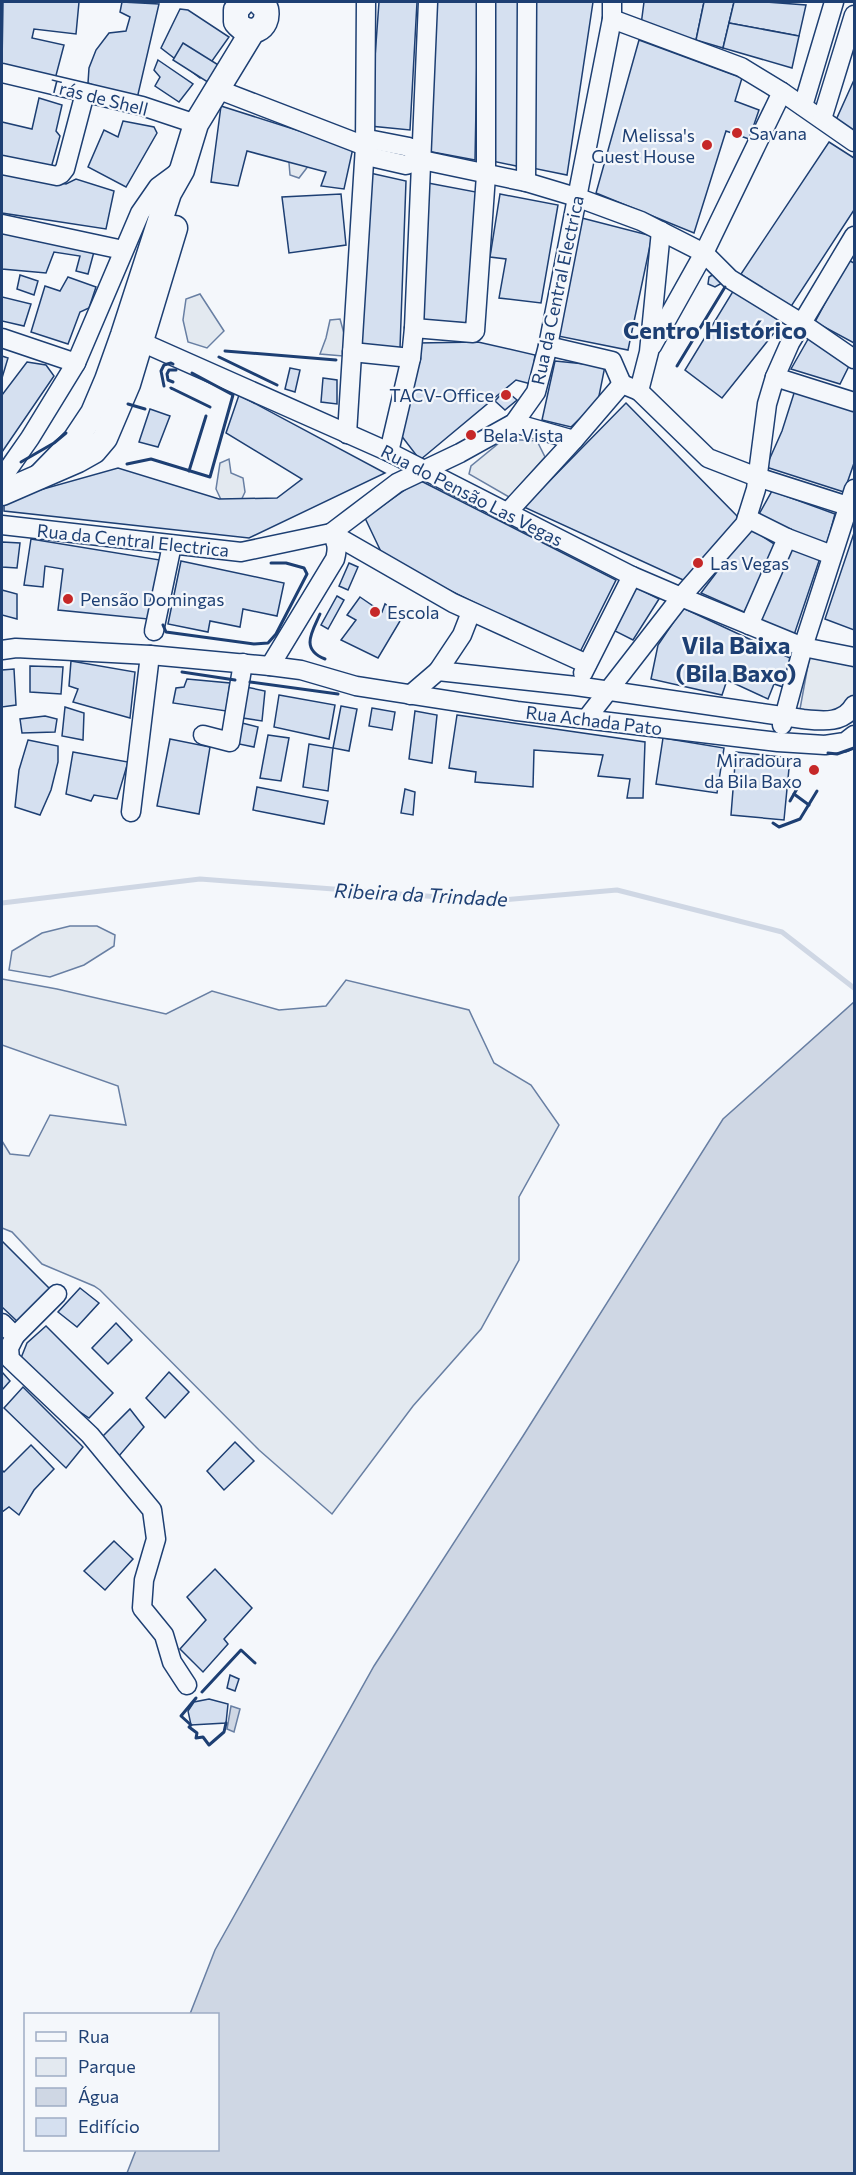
<svg xmlns="http://www.w3.org/2000/svg" width="856" height="2175" font-family="Commissioner,sans-serif">
	<style>
		.green { fill: #e3e9f0; stroke: #687fa3; stroke-width: 1.5 }
		.water { fill: #cfd7e4; stroke: #687fa3; stroke-width: 1.5 }
		.lines { fill: none; stroke-linecap: round; stroke-linejoin: round }
		.stream { stroke: #cfd7e4; stroke-width: 5 }
		.building { fill: #d5e0f0; stroke: #1d3f73; stroke-width: 1.5 }
		.minor-casing { stroke: #1d3f73; stroke-width: 21 }
		.major-casing { stroke: #1d3f73; stroke-width: 27 }
		.minor { stroke: #f4f7fb; stroke-width: 18 }
		.major { stroke: #f4f7fb; stroke-width: 24 }
		.wall { stroke: #1d3f73; stroke-width: 3 }
		.poi-dot { fill: #c62828; stroke: #f4f7fb; stroke-width: 2 }
		.labels { text-anchor: middle; dominant-baseline: central; stroke-width: 4.5; stroke-linejoin: round; paint-order: stroke }
		.street-label { font-size: 18px; fill: #1d3f73; stroke: #f4f7fb }
		.poi-label { font-size: 18px; fill: #1d3f73; stroke: #f4f7fb; text-anchor: start }
		.water-label { font-size: 20px; font-style: italic; fill: #1d3f73; stroke: #f4f7fb }
		.district-label { font-size: 24px; font-weight: bold; fill: #1d3f73; stroke: #f4f7fb }
	</style>
	<rect width="100%" height="100%" fill="#f4f7fb"/>
	<g class="green">
		<polygon points="288,151 316,156 299,178 290,175"/>
		<polygon points="200,294 224,331 207,348 188,342 183,320 186,299"/>
		<polygon points="340,319 345,337 343,356 320,354 326,338 330,320"/>
		<polygon points="504,439 537,441 545,457 509,497 469,474 471,466"/>
		<polygon points="229,459 231,473 243,478 245,492 238,507 224,506 216,489 220,463"/>
		<polygon points="810,654 854,664 854,715 798,720"/>
		<polygon points="70,926 97,926 115,935 114,946 84,965 50,977 9,970 12,951 42,933"/>
		<polygon points="2,979 57,989 166,1014 212,991 279,1010 326,1006 346,980 469,1010 494,1063 531,1085 559,1125 519,1197 519,1260 481,1329 413,1406 332,1514 259,1450 100,1290 94,1286 42,1264 12,1232 2,1228 2,1141 10,1154 29,1156 50,1115 126,1125 118,1086 2,1045"/>
	</g>
	<g class="water">
		<polygon points="854,1002 854,2173 127,2173 136,2150 218,2150 218,2014 190,2014 215,1950 374,1666 523,1436 723,1119"/>
		<polygon points="231,1706 240,1709 234,1732 227,1729"/>
	</g>
	<g class="lines">
		<polyline class="stream" points="2,903 200,879 492,901 617,890 782,932 854,988"/>
	</g>
	<g class="building">
		<polygon points="3,2 79,2 76,34 34,29 32,38 64,45 54,83 2,65"/>
		<polygon points="122,2 159,4 136,103 88,83 89,68 96,50 109,33 126,31 130,17 120,12"/>
		<polygon points="379,2 417,2 410,130 370,126"/>
		<polygon points="436,2 478,2 475,160 427,151"/>
		<polygon points="489,2 520,2 521,167 487,160"/>
		<polygon points="533,2 593,2 567,175 532,168"/>
		<polygon points="644,2 704,2 696,40 641,25"/>
		<polygon points="704,2 734,2 723,48 696,40"/>
		<polygon points="734,2 766,2 806,5 799,36 729,23"/>
		<polygon points="180,9 188,10 229,37 200,78 161,48"/>
		<polygon points="729,23 799,36 792,68 723,48"/>
		<polygon points="639,40 742,78 735,101 759,110 749,139 726,131 694,233 596,193"/>
		<polygon points="183,43 228,71 217,88 173,60"/>
		<polygon points="158,60 193,84 179,102 155,86 160,77 154,70"/>
		<polygon points="854,80 854,131 836,120"/>
		<polygon points="39,98 62,105 56,131 60,136 51,168 2,157 2,122 32,129"/>
		<polygon points="221,106 353,148 344,189 321,186 326,172 247,151 238,186 211,182"/>
		<polygon points="123,121 154,127 157,133 126,187 88,167 104,130 118,137"/>
		<polygon points="829,142 854,158 854,210 790,308 741,274"/>
		<polygon points="2,173 66,184 76,179 114,191 106,229 2,213"/>
		<polygon points="370,173 406,181 400,348 355,345"/>
		<polygon points="428,183 476,192 470,323 418,321"/>
		<polygon points="341,194 346,245 289,253 282,197"/>
		<polygon points="500,194 558,205 541,303 499,298 506,259 490,257"/>
		<polygon points="578,217 652,236 628,350 558,336"/>
		<polygon points="2,229 95,248 88,274 76,271 80,256 54,252 46,273 2,269"/>
		<polygon points="848,260 854,263 854,343 815,322"/>
		<polygon points="714,274 722,283 715,287 708,284 709,277"/>
		<polygon points="20,275 38,281 34,295 17,289"/>
		<polygon points="68,277 96,287 89,308 80,312 68,344 31,332 45,286 60,291"/>
		<polygon points="735,288 782,323 722,398 685,370"/>
		<polygon points="2,291 2,297 31,304 24,326 2,321"/>
		<polygon points="811,334 851,362 840,384 791,369"/>
		<polygon points="478,342 535,355 531,384 516,380 420,460 397,430 418,343"/>
		<polygon points="2,356 8,358 2,378"/>
		<polygon points="555,361 605,366 598,401 571,427 542,420"/>
		<polygon points="27,362 46,365 54,376 2,452 2,395"/>
		<polygon points="290,368 300,370 295,392 285,389"/>
		<polygon points="323,378 337,380 337,404 321,402"/>
		<polygon points="796,387 854,408 854,463 844,492 766,467 782,431"/>
		<polygon points="505,390 517,400 505,410 495,401"/>
		<polygon points="239,395 385,473 249,538 4,511 4,500 118,468 219,499 277,498 302,479 226,433"/>
		<polygon points="626,403 740,519 692,584 524,507"/>
		<polygon points="150,409 170,416 158,447 139,442"/>
		<polygon points="419,480 616,580 579,654 384,558 365,518"/>
		<polygon points="772,491 835,514 826,547 758,516"/>
		<polygon points="750,528 780,548 744,612 701,593"/>
		<polygon points="854,533 854,630 825,619"/>
		<polygon points="31,539 160,560 148,619 58,610 63,569 45,566 43,587 24,585"/>
		<polygon points="2,542 20,543 17,568 2,567"/>
		<polygon points="791,544 820,558 794,635 760,620"/>
		<polygon points="181,561 284,583 277,616 243,609 240,627 210,621 208,632 168,624"/>
		<polygon points="349,563 358,567 348,590 339,586"/>
		<polygon points="633,586 659,599 633,640 615,631"/>
		<polygon points="2,590 17,594 17,619 2,615"/>
		<polygon points="337,596 344,600 328,629 321,625"/>
		<polygon points="360,597 382,612 385,604 403,616 378,658 341,640 356,620 347,615"/>
		<polygon points="683,608 790,658 783,687 774,684 768,699 727,680 722,695 651,679 658,645"/>
		<polygon points="71,661 135,672 130,718 73,702 78,689 69,686"/>
		<polygon points="30,666 63,667 61,694 30,692"/>
		<polygon points="14,669 16,705 2,707 2,670"/>
		<polygon points="187,679 230,683 226,711 173,703 176,688 184,687"/>
		<polygon points="246,687 265,691 262,721 243,718"/>
		<polygon points="279,695 335,705 329,739 274,727"/>
		<polygon points="341,706 357,709 349,751 333,748"/>
		<polygon points="65,707 84,713 83,740 62,736"/>
		<polygon points="372,708 395,712 392,730 369,726"/>
		<polygon points="415,711 437,715 432,763 409,759"/>
		<polygon points="457,715 645,742 643,798 627,798 630,779 598,776 603,755 534,750 533,787 475,782 476,772 449,768"/>
		<polygon points="45,716 57,719 55,732 22,733 20,719"/>
		<polygon points="242,723 258,727 254,747 239,744"/>
		<polygon points="268,735 289,738 281,781 260,778"/>
		<polygon points="663,738 724,748 717,793 656,784"/>
		<polygon points="170,739 210,747 199,814 157,806"/>
		<polygon points="28,740 58,746 58,762 51,790 40,815 15,807 19,770"/>
		<polygon points="309,744 333,748 328,791 303,787"/>
		<polygon points="73,752 128,762 117,799 94,795 91,801 66,794"/>
		<polygon points="736,752 790,758 784,820 731,815"/>
		<polygon points="257,787 328,801 324,824 253,810"/>
		<polygon points="405,789 415,792 413,815 401,813"/>
		<polygon points="2,1241 51,1290 19,1323 2,1307"/>
		<polygon points="80,1288 99,1303 77,1327 58,1312"/>
		<polygon points="116,1323 132,1340 108,1364 92,1348"/>
		<polygon points="46,1326 113,1393 89,1418 65,1402 21,1358 27,1343"/>
		<polygon points="2,1372 10,1381 2,1390"/>
		<polygon points="169,1372 189,1392 165,1418 146,1398"/>
		<polygon points="23,1387 83,1447 66,1468 4,1408"/>
		<polygon points="130,1409 144,1427 119,1456 101,1438"/>
		<polygon points="235,1442 254,1461 224,1490 207,1471"/>
		<polygon points="31,1445 54,1469 34,1490 19,1515 9,1507 2,1512 2,1470 4,1472"/>
		<polygon points="114,1541 133,1559 105,1590 84,1571"/>
		<polygon points="215,1569 252,1608 224,1639 228,1644 203,1672 180,1649 206,1620 187,1597"/>
		<polygon points="230,1675 239,1679 235,1691 227,1688"/>
		<polygon points="209,1699 228,1704 226,1723 191,1725 188,1711 194,1702"/>
	</g>
	<g class="lines">
		<defs>
			<g id="minor">
				<polyline points="612,19 741,67 782,92 854,142"/>
				<polyline points="2,73 142,106 196,124"/>
				<polyline points="217,89 365,146 371,157 406,165 422,160 526,182 576,197 641,221 704,253 730,279 803,324 854,359"/>
				<polyline points="803,106 834,2"/>
				<polyline points="822,119 854,15"/>
				<polyline points="365,146 373,140 409,147 422,160"/>
				<polyline points="2,165 57,176 61,174 65,169 85,93"/>
				<polyline points="526,182 527,2"/>
				<polyline points="2,224 123,250"/>
				<polyline points="661,231 649,352 639,391 708,458 757,477 854,508"/>
				<polyline points="414,328 473,333 475,331 486,175 486,2"/>
				<polyline points="130,337 389,452 632,576 681,597 803,647 854,657"/>
				<polyline points="2,338 76,363"/>
				<polyline points="548,346 612,361 622,384"/>
				<polyline points="652,346 704,253 782,92"/>
				<polyline points="352,352 411,358"/>
				<polyline points="775,377 854,402"/>
				<polyline points="514,423 574,440 622,384 639,391"/>
				<polyline points="347,434 365,146 366,2"/>
				<polyline points="389,452 411,358 414,328 428,2"/>
				<polyline points="2,478 30,438 76,363 140,213 158,187 177,173"/>
				<polyline points="507,513 574,440"/>
				<polyline points="747,518 787,538 749,625"/>
				<polyline points="2,525 241,552 331,533 397,483 460,453 514,423 536,392 548,346 612,19 612,2"/>
				<polyline points="331,533 453,603 587,664"/>
				<polyline points="787,538 832,555"/>
				<polyline points="154,631 172,545"/>
				<polyline points="2,650 16,648 150,655 270,666 301,670 356,686 517,711 778,742 825,745 845,742 854,735"/>
				<path d="M270,666l65,-107c3,-11 2,-17 -4,-26"/>
				<polyline points="438,671 462,635 471,612"/>
				<polyline points="583,673 632,576"/>
				<path d="M410,695l28,-24 138,15 227,33c19,2 41,5 51,-14"/>
				<polyline points="587,718 681,597 745,524 756,489 767,404 775,377 790,343 854,236"/>
				<polyline points="782,725 803,647 854,489"/>
				<polyline points="203,735 230,742 243,663"/>
				<polyline points="131,812 150,655"/>
				<polyline points="2,1323 15,1336 9,1348 10,1359 90,1435 152,1510 156,1539 144,1580 142,1608 164,1635 172,1662 187,1685"/>
				<polyline points="15,1336 57,1294"/>
			</g>
			<g id="major">
				<path d="M243,2l-7,8v12c13,17 34,7 30,-13l-7,-7"/>
				<polyline points="40,476 75,440 93,413 107,380 123,335 169,193 182,170 196,124 252,32"/>
				<polyline points="2,493 78,460 94,451 105,438 128,384 175,228"/>
			</g>
		</defs>
		<use href="#minor" class="minor-casing"/>
		<use href="#major" class="major-casing"/>
		<use href="#minor" class="minor"/>
		<use href="#major" class="major"/>
		<g class="wall">
			<polyline points="225,351 336,360"/>
			<polyline points="219,357 277,385"/>
			<polyline points="677,366 725,287"/>
			<polyline points="173,382 168,380 167,374 169,370 176,370"/>
			<polyline points="164,386 161,371 164,365 171,363 173,364"/>
			<polyline points="171,388 210,407"/>
			<polyline points="128,404 145,409"/>
			<polyline points="21,462 54,443 66,433"/>
			<polyline points="127,464 151,459 210,477 233,395 192,373"/>
			<polyline points="189,471 206,416"/>
			<path d="M320,614c-8,18 -20,35 5,45"/>
			<polyline points="163,625 166,632 254,644 268,643 276,634 307,574 304,568 286,563 271,563"/>
			<polyline points="182,672 235,680"/>
			<polyline points="250,682 338,694"/>
			<polyline points="828,753 837,754 854,748"/>
			<polyline points="794,794 809,805"/>
			<polyline points="790,801 798,787"/>
			<polyline points="773,823 779,827 800,819 817,791"/>
			<polyline points="202,1692 241,1650 255,1663"/>
			<polyline points="196,1698 181,1716 191,1725 189,1727 197,1733 196,1738 203,1737 209,1745 224,1732 226,1723"/>
		</g>
	</g>
	<g class="poi-dot">
		<circle cx="737" cy="133" r="6"/>
		<circle cx="707" cy="145" r="6"/>
		<circle cx="506" cy="395" r="6"/>
		<circle cx="471" cy="435" r="6"/>
		<circle cx="698" cy="563" r="6"/>
		<circle cx="68" cy="599" r="6"/>
		<circle cx="375" cy="612" r="6"/>
		<circle cx="814" cy="770" r="6"/>
	</g>
	<g class="labels">
		<g class="street-label">
			<text transform="translate(99 97) rotate(14)">Trás de Shell</text>
			<text transform="translate(557 290) rotate(-78)">Rua da Central Electrica</text>
			<text transform="translate(472 495) rotate(27)">Rua do Pensão Las Vegas</text>
			<text transform="translate(133 540) rotate(6)">Rua da Central Electrica</text>
			<text transform="translate(594 720) rotate(7)">Rua Achada Pato</text>
		</g>
		<g class="poi-label">
			<text x="749" y="133">Savana</text>
			<text x="695" y="135" text-anchor="end">Melissa's<tspan x="695" dy="21">Guest House</tspan></text>
			<text x="494" y="395" text-anchor="end">TACV-Office</text>
			<text x="483" y="435">Bela Vista</text>
			<text x="710" y="563">Las Vegas</text>
			<text x="80" y="599">Pensão Domingas</text>
			<text x="387" y="612">Escola</text>
			<text x="802" y="760" text-anchor="end">Miradoura<tspan x="802" dy="21">da Bila Baxo</tspan></text>
		</g>
		<g class="water-label">
			<text transform="translate(421 894) rotate(3)">Ribeira da Trindade</text>
		</g>
		<g class="district-label">
			<text x="715" y="329">Centro Histórico</text>
			<text x="736" y="644">Vila Baixa<tspan x="736" dy="28">(Bila Baxo)</tspan></text>
		</g>
	</g>
	<rect width="856" height="2175" fill="none" stroke="#1d3f73" stroke-width="6"/>
	<rect x="24" y="2013" width="195" height="138" fill="#f4f7fb" stroke="#9eadc5" stroke-width="1.5"/>
	<rect x="36" y="2032" width="30" height="9" fill="#f4f7fb" stroke="#9eadc5" stroke-width="1.5"/>
	<text x="78" y="2043" font-size="18" fill="#1d3f73">Rua</text>
	<rect x="36" y="2058" width="30" height="18" fill="#e3e9f0" stroke="#9eadc5" stroke-width="1.5"/>
	<text x="78" y="2073" font-size="18" fill="#1d3f73">Parque</text>
	<rect x="36" y="2088" width="30" height="18" fill="#cfd7e4" stroke="#9eadc5" stroke-width="1.5"/>
	<text x="78" y="2103" font-size="18" fill="#1d3f73">Água</text>
	<rect x="36" y="2118" width="30" height="18" fill="#d5e0f0" stroke="#9eadc5" stroke-width="1.5"/>
	<text x="78" y="2133" font-size="18" fill="#1d3f73">Edifício</text>
</svg>
